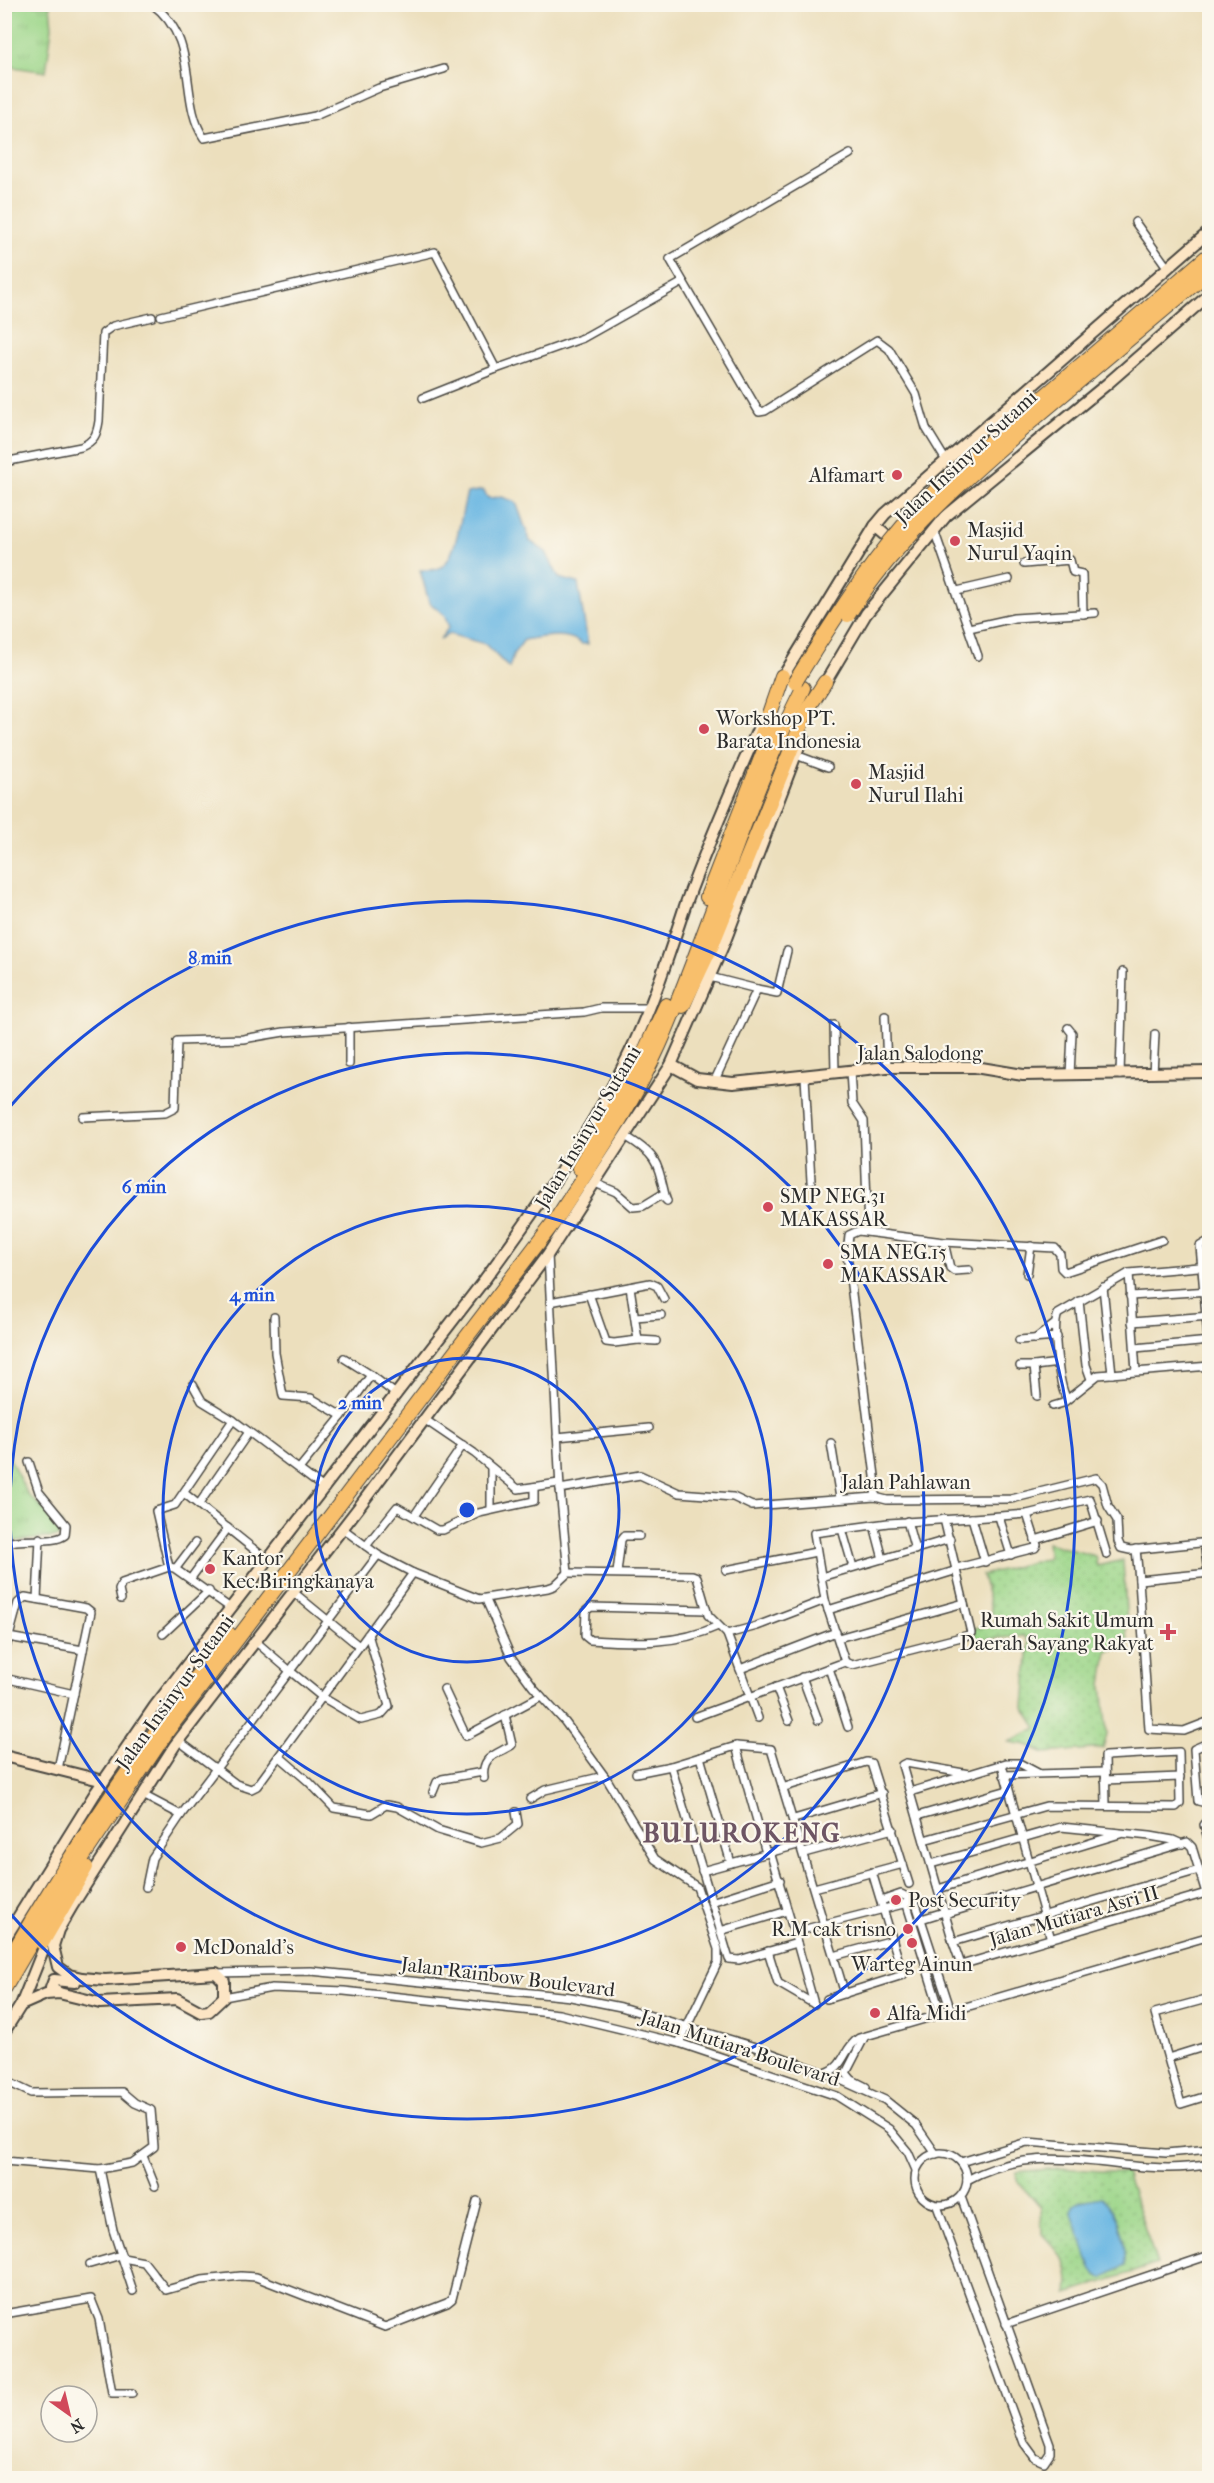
<svg xmlns="http://www.w3.org/2000/svg" width="1214" height="2483" font-family="'IM FELL French Canon',serif">
	<style>
		.grass { fill: url(#grass-tufts); stroke: #64805a; stroke-width: 1.5 }
		.park { fill: url(#park-dots); stroke: #64805a; stroke-width: 1.5 }
		.water { fill: #68b6e2; stroke: #4a7086; stroke-width: 1.5 }
		.lines { fill: none; stroke-linecap: round; stroke-linejoin: round }
		.street-casing { stroke: #484641; stroke-width: 10 }
		.secondary-casing { stroke: #484641; stroke-width: 14 }
		.highway-casing { stroke: #484641; stroke-width: 16 }
		.street { stroke: #fff; stroke-width: 7 }
		.secondary { stroke: #fce5c4; stroke-width: 10 }
		.highway { stroke: #f8bf6c; stroke-width: 14 }
		.highway-bridge-casing { stroke: #484641; stroke-width: 16; stroke-linecap: butt }
		.highway-bridge { stroke: #f8bf6c; stroke-width: 14 }
		.ring { fill: none; stroke: #1d4ed8; stroke-width: 3 }
		.poi-dot { fill: #d1495b; stroke: #fbf7ec; stroke-width: 2 }
		.labels { text-anchor: middle; dominant-baseline: central; stroke-width: 4.5; stroke-linejoin: round; paint-order: stroke }
		.street-label { font-size: 20px; fill: #2b2b2b; stroke: #fbf7ec }
		.poi-label { font-size: 20px; fill: #2b2b2b; stroke: #fbf7ec; text-anchor: start }
		.district-label { font-size: 26px; font-weight: bold; letter-spacing: 1.5px; fill: #6d5564; stroke: #fbf7ec }
		.centre { fill: #1d4ed8; stroke: #fbf7ec; stroke-width: 3 }
		.ring-label { font-size: 18px; text-anchor: middle; font-weight: bold; fill: #1d4ed8; stroke: #fbf7ec; stroke-width: 4.5; stroke-linejoin: round; paint-order: stroke }
	</style>
	<defs>
		<pattern id="grass-tufts" width="24" height="20" patternUnits="userSpaceOnUse" patternTransform="scale(1.5)"><rect width="24" height="20" fill="#9cd689"/><path d="M3 7l-1-3M5 7V3M7 7l1-3M15 17l-1-3M17 17v-4M19 17l1-3" fill="none" stroke="#87b876"/></pattern>
		<pattern id="park-dots" width="8" height="8" patternUnits="userSpaceOnUse" patternTransform="scale(1.5)"><rect width="8" height="8" fill="#9cd689"/><path d="M2 2h.1M6 6h.1" fill="none" stroke="#87b876" stroke-width="1.8" stroke-linecap="round"/></pattern>
	</defs>
	<rect width="100%" height="100%" fill="#fbf7ec"/>
	<filter id="ink" filterUnits="userSpaceOnUse"><feTurbulence type="fractalNoise" baseFrequency=".0167" numOctaves="2"/><feDisplacementMap in="SourceGraphic" scale="12" xChannelSelector="R" yChannelSelector="G"/><feConvolveMatrix kernelMatrix="1 2 1 2 8 2 1 2 1" color-interpolation-filters="sRGB"/></filter>
	<filter id="wash" filterUnits="userSpaceOnUse"><feTurbulence type="fractalNoise" baseFrequency=".008" numOctaves="4" result="noise"/><feDisplacementMap in="SourceGraphic" scale="24" xChannelSelector="R" yChannelSelector="G"/><feGaussianBlur stdDeviation="1.35" result="paint"/><feColorMatrix in="noise" values="0 0 0 0 0 0 0 0 0 0 0 0 0 0 0 0 0 1.4 0 .05"/><feComposite in="paint" operator="in"/></filter>
	<g filter="url(#wash)">
		<rect width="100%" height="100%" fill="#ecdfbd"/>
		<g class="grass">
			<polygon points="5,4 14,5 16,8 19,5 50,5 52,27 46,72 13,67 5,77"/>
			<polygon points="4,1447 28,1495 62,1524 59,1537 5,1542"/>
		</g>
		<g class="park">
			<polygon points="1047,1543 1095,1556 1097,1566 1123,1560 1128,1645 1107,1651 1102,1685 1107,1735 1103,1748 1044,1753 1027,1745 1009,1742 1037,1728 1024,1707 1029,1643 1025,1636 976,1640 974,1628 995,1624 982,1575 1049,1558"/>
			<path d="M1060,2168l66,5 31,91 -89,30c4,-32 -6,-38 -26,-60l-1,-26 -22,-25 -3,-11z"/>
		</g>
		<g class="water">
			<path d="M483,490l5,8 14,-1 14,5 14,39 16,11 13,26 19,5 10,61h-6c-15,-13 -40,-7 -58,-4l-10,13 -5,15 -24,-24 -36,-10 -9,5 9,-12 -5,-12 -15,-13 -9,-32c6,0 14,1 19,-2 18,-7 22,-57 28,-75z"/>
			<path d="M1102,2197c18,17 24,45 23,69l-23,12 -6,-3 -5,-7 -19,-55 1,-7 7,-5z"/>
		</g>
	</g>
	<g filter="url(#ink)">
		<g class="lines">
			<defs>
				<g id="street">
					<path d="M152,4c49,36 26,96 52,134l111,-22 64,-28 65,-19"/>
					<polyline points="850,154 670,259 759,412 765,411 877,340 889,349 916,394 926,428 945,459"/>
					<polyline points="1135,222 1167,267"/>
					<polyline points="161,316 435,252 496,369 583,338 683,282"/>
					<polyline points="423,398 496,369"/>
					<path d="M4,462l77,-15c13,-6 16,-12 18,-26l4,-88 10,-7 39,-9"/>
					<polyline points="934,530 978,656"/>
					<polyline points="1024,564 1070,560 1073,572 1082,574 1083,614"/>
					<polyline points="957,591 1009,579"/>
					<polyline points="969,628 1014,618 1095,613"/>
					<polyline points="796,755 828,767"/>
					<polyline points="710,977 757,989"/>
					<polyline points="885,1016 887,1067"/>
					<polyline points="834,1025 835,1073"/>
					<polyline points="1068,1028 1072,1033 1070,1075"/>
					<polyline points="349,1064 349,1027"/>
					<polyline points="850,1071 852,1103 864,1121 868,1231"/>
					<polyline points="1153,1074 1155,1034"/>
					<polyline points="1120,1075 1123,972"/>
					<polyline points="805,1077 811,1181"/>
					<polyline points="714,1082 757,989 777,993 787,951"/>
					<polyline points="83,1117 165,1113 175,1108 177,1041 243,1039 284,1032 584,1012 601,1008 650,1008"/>
					<path d="M625,1136c34,20 32,27 41,63"/>
					<polyline points="595,1183 616,1192 633,1207 643,1206 661,1195 667,1201"/>
					<polyline points="1210,1240 1200,1246 1210,1362"/>
					<polyline points="944,1242 950,1268 954,1271 969,1270"/>
					<polyline points="548,1255 560,1489 640,1475 679,1493 733,1497 752,1506 875,1497 887,1500 1011,1499 1096,1478 1102,1484 1108,1506 1117,1520 1118,1541 1121,1548 1130,1550 1210,1542"/>
					<polyline points="1129,1273 1136,1371"/>
					<polyline points="1027,1274 1031,1246"/>
					<polyline points="630,1287 638,1340 656,1341"/>
					<polyline points="1103,1287 1112,1374"/>
					<polyline points="589,1294 606,1342 614,1343 638,1340"/>
					<polyline points="1130,1296 1210,1291"/>
					<polyline points="1079,1301 1086,1365 1091,1379"/>
					<polyline points="550,1302 650,1283 657,1286 664,1299"/>
					<polyline points="274,1317 275,1353 283,1396 311,1398 342,1416"/>
					<polyline points="635,1317 661,1315"/>
					<polyline points="1132,1322 1210,1316"/>
					<polyline points="1035,1339 1055,1324"/>
					<polyline points="1019,1340 1057,1337"/>
					<polyline points="1135,1348 1210,1341"/>
					<polyline points="344,1358 371,1375"/>
					<polyline points="1020,1366 1034,1366"/>
					<polyline points="1037,1396 1034,1366 1059,1363"/>
					<path d="M1067,1399c-8,-12 -15,-73 -9,-85l71,-41 81,-7"/>
					<polyline points="1053,1406 1063,1403 1098,1375 1210,1366"/>
					<polyline points="424,1419 474,1453 518,1489 559,1483"/>
					<polyline points="233,1420 325,1489"/>
					<polyline points="557,1437 649,1428"/>
					<polyline points="831,1443 840,1498"/>
					<polyline points="491,1468 491,1510"/>
					<polyline points="299,1469 342,1416 371,1375 397,1395"/>
					<polyline points="560,1489 568,1573"/>
					<polyline points="184,1493 266,1559"/>
					<polyline points="875,1497 876,1484 847,1254 849,1235 858,1231 944,1242 1055,1248 1060,1254 1061,1268 1065,1272 1162,1240"/>
					<polyline points="199,1504 249,1432"/>
					<polyline points="414,1516 463,1445"/>
					<polyline points="999,1517 1011,1555"/>
					<polyline points="972,1518 1027,1514 1090,1499 1107,1555"/>
					<polyline points="907,1521 915,1550"/>
					<polyline points="874,1525 883,1559"/>
					<polyline points="342,1528 378,1555 413,1573 479,1599 548,1588 554,1586 568,1573"/>
					<polyline points="842,1529 853,1567"/>
					<polyline points="1035,1540 1098,1521"/>
					<polyline points="1204,1542 1208,1573"/>
					<path d="M4,1544c18,-8 48,1 61,-9l1,-10 -27,-33 -10,-30"/>
					<polyline points="366,1546 397,1507 437,1530 443,1530 479,1513 534,1501 534,1487"/>
					<polyline points="1136,1549 1139,1580 1210,1573"/>
					<polyline points="169,1567 156,1511 175,1505 233,1420 202,1401 193,1385"/>
					<polyline points="176,1568 195,1543"/>
					<polyline points="957,1568 1035,1548 1037,1545 1027,1514"/>
					<polyline points="726,1570 816,1552"/>
					<polyline points="568,1573 692,1575 697,1577 708,1615 727,1634 758,1718"/>
					<polyline points="617,1573 621,1540 624,1536 639,1536"/>
					<polyline points="821,1577 950,1539"/>
					<polyline points="191,1578 228,1528"/>
					<polyline points="1139,1580 1149,1729 1184,1731 1210,1721"/>
					<polyline points="292,1591 359,1646"/>
					<polyline points="37,1599 40,1538"/>
					<polyline points="121,1599 119,1590 122,1583 169,1567 174,1568 229,1607"/>
					<polyline points="486,1600 511,1657 533,1687 565,1722 608,1781 655,1859 697,1887 718,1949 718,1962 679,2043"/>
					<path d="M706,1610l-115,-3 -5,4 -1,25 5,4c44,3 87,5 128,-14"/>
					<polyline points="828,1610 954,1571"/>
					<polyline points="4,1613 15,1613"/>
					<polyline points="163,1634 209,1591"/>
					<polyline points="368,1634 389,1706 381,1715 361,1720 322,1697 413,1573"/>
					<polyline points="727,1634 757,1626 825,1600"/>
					<polyline points="8,1637 83,1650"/>
					<polyline points="838,1638 964,1603"/>
					<polyline points="4,1655 18,1603 25,1597 86,1608 91,1612 58,1769"/>
					<polyline points="845,1662 852,1665 969,1635 971,1633 944,1519"/>
					<polyline points="829,1668 848,1727"/>
					<polyline points="740,1669 836,1632"/>
					<polyline points="802,1677 818,1720"/>
					<polyline points="4,1678 74,1694"/>
					<polyline points="776,1687 789,1721"/>
					<polyline points="444,1689 466,1736 541,1696"/>
					<polyline points="695,1717 845,1662 825,1600 814,1533 888,1523 972,1518 985,1562"/>
					<polyline points="179,1741 236,1784 251,1789 257,1786 322,1697 290,1671 378,1555"/>
					<polyline points="1210,1742 1194,1749 1198,1801 1210,1804"/>
					<polyline points="736,1746 766,1853"/>
					<polyline points="279,1756 309,1782 334,1808 371,1814 386,1805 397,1807 438,1830 481,1843 501,1838 518,1824 516,1812"/>
					<polyline points="700,1757 731,1863"/>
					<polyline points="1002,1765 1051,1939"/>
					<polyline points="636,1773 671,1766"/>
					<polyline points="1004,1775 1105,1772"/>
					<path d="M484,1778c-3,-22 12,-23 28,-33l-7,-30"/>
					<polyline points="1105,1780 1180,1777"/>
					<polyline points="785,1787 866,1762 871,1763 909,1884"/>
					<polyline points="433,1792 437,1782 442,1779 483,1772"/>
					<polyline points="910,1792 1006,1763 1019,1763 1038,1773"/>
					<polyline points="143,1795 181,1815"/>
					<polyline points="530,1799 545,1790 604,1776"/>
					<polyline points="917,1816 1008,1790"/>
					<polyline points="1210,1818 1204,1825 1210,1845"/>
					<polyline points="794,1819 882,1793"/>
					<polyline points="924,1840 1046,1806 1176,1807 1180,1803 1179,1752 1105,1756 1106,1805"/>
					<polyline points="770,1852 794,1932"/>
					<polyline points="804,1853 893,1829"/>
					<polyline points="931,1864 1061,1827 1150,1836 1173,1840 1182,1844"/>
					<polyline points="702,1871 801,1844"/>
					<polyline points="146,1887 152,1858 181,1815 290,1671 254,1640"/>
					<polyline points="814,1888 903,1864"/>
					<polyline points="938,1889 1120,1834"/>
					<polyline points="881,1901 901,1894 915,1901 951,2011"/>
					<polyline points="711,1902 780,1880"/>
					<polyline points="907,1905 941,2014"/>
					<polyline points="945,1914 1187,1842 1192,1847 1206,1893 961,1965 953,1942 902,1765 906,1763 969,1774"/>
					<polyline points="918,1920 944,1912"/>
					<polyline points="720,1931 787,1911"/>
					<polyline points="953,1942 1199,1870"/>
					<polyline points="797,1943 739,1960 729,1959 671,1766 736,1746 771,1749 845,1994"/>
					<polyline points="768,1951 778,1983 814,2004"/>
					<polyline points="834,1956 893,1940"/>
					<polyline points="216,1973 311,1971 571,1997 621,2007 752,2046 825,2073 885,2100 916,2125 936,2154"/>
					<polyline points="224,1997 272,1988 344,1991 559,2014 679,2043 837,2096 889,2129 908,2152 916,2170"/>
					<polyline points="1210,1998 1155,2013 1181,2104 1210,2095"/>
					<polyline points="827,1999 903,1975 872,1872"/>
					<polyline points="814,2004 794,1932 915,1901"/>
					<polyline points="864,2038 846,2073 852,2080 866,2087"/>
					<polyline points="1168,2058 1210,2045"/>
					<path d="M825,2073c20,-5 18,-25 34,-35l351,-102"/>
					<polyline points="4,2080 31,2093 122,2092 135,2103 151,2110 154,2147 132,2163 100,2169 4,2161"/>
					<circle cx="941" cy="2179" r="26"/>
					<polyline points="143,2156 155,2186"/>
					<polyline points="961,2162 1027,2142 1166,2153 1210,2149"/>
					<polyline points="100,2169 113,2230 133,2291"/>
					<path d="M967,2180c84,-46 159,1 243,-16"/>
					<polyline points="937,2206 1024,2443 1035,2458 1044,2462 1050,2453 1050,2444 961,2197"/>
					<polyline points="123,2258 144,2262 166,2290 202,2280 241,2276 256,2277 385,2327 447,2303 452,2299 477,2201"/>
					<polyline points="90,2264 121,2255"/>
					<polyline points="4,2314 91,2299 99,2319 112,2393 132,2393"/>
					<polyline points="1006,2324 1210,2255"/>
				</g>
				<g id="secondary">
					<polyline points="875,526 897,545"/>
					<polyline points="779,683 875,526 885,514 1210,231"/>
					<polyline points="822,688 866,614 946,516 1107,384 1210,294"/>
					<polyline points="671,1065 697,1079 733,1083 887,1067 975,1067 1023,1075 1210,1072"/>
					<polyline points="4,1756 104,1781"/>
					<path d="M4,1940l92,-148 59,-86 330,-427c55,-75 110,-152 149,-235 21,-46 36,-93 52,-141 22,-61 49,-121 75,-181"/>
					<polyline points="59,1993 51,1988 54,1980 75,1982"/>
					<polyline points="21,2005 46,1994 59,1993 100,2003 177,1999 201,2012 209,2011 224,1997 224,1981 216,1973 105,1980 82,1978 69,1975 58,1967 53,1946 58,1930 72,1906 175,1745 359,1507 548,1254 671,1065 725,941 803,736"/>
					<polyline points="4,2032 21,2005 43,1950"/>
				</g>
				<g id="highway">
					<polyline points="1033,406 1210,254"/>
					<polyline points="1040,414 1210,271"/>
					<polyline points="762,734 782,676"/>
					<polyline points="707,897 774,725"/>
					<polyline points="683,1006 712,945 807,710 825,682"/>
					<polyline points="579,1168 642,1057 666,1005"/>
					<polyline points="42,1943 86,1867"/>
					<path d="M4,1968c67,-117 142,-228 225,-334"/>
					<path d="M4,1989l66,-113 98,-146 389,-512c36,-56 75,-112 102,-172 52,-118 86,-243 144,-358"/>
				</g>
			</defs>
			<use href="#street" class="street-casing"/>
			<use href="#secondary" class="secondary-casing"/>
			<use href="#highway" class="highway-casing"/>
			<use href="#street" class="street"/>
			<use href="#secondary" class="secondary"/>
			<use href="#highway" class="highway"/>
			<defs>
				<g id="highway-bridge">
					<path d="M848,615c51,-80 121,-140 192,-201"/>
					<path d="M795,682c42,-68 85,-136 141,-192 30,-30 64,-57 97,-84"/>
				</g>
			</defs>
			<use href="#highway-bridge" class="highway-bridge-casing"/>
			<use href="#highway-bridge" class="highway-bridge"/>
		</g>
	</g>
	<g class="ring">
		<circle cx="467" cy="1510" r="152"/>
		<circle cx="467" cy="1510" r="304"/>
		<circle cx="467" cy="1510" r="457"/>
		<path d="M7 1110A609 609 0 1 1 7 1910"/>
	</g>
	<g class="poi-dot">
		<circle cx="897" cy="475" r="6"/>
		<circle cx="955" cy="541" r="6"/>
		<circle cx="704" cy="729" r="6"/>
		<circle cx="856" cy="784" r="6"/>
		<circle cx="768" cy="1207" r="6"/>
		<circle cx="828" cy="1264" r="6"/>
		<circle cx="210" cy="1569" r="6"/>
		<path d="M1165 1623h6v6h6v6h-6v6h-6v-6h-6v-6h6z"/>
		<circle cx="896" cy="1900" r="6"/>
		<circle cx="908" cy="1929" r="6"/>
		<circle cx="912" cy="1943" r="6"/>
		<circle cx="181" cy="1947" r="6"/>
		<circle cx="875" cy="2013" r="6"/>
	</g>
	<g class="labels">
		<g class="street-label">
			<text transform="translate(966 457) rotate(-43)">Jalan Insinyur Sutami</text>
			<text x="920" y="1053">Jalan Salodong</text>
			<text transform="translate(588 1127) rotate(-59)">Jalan Insinyur Sutami</text>
			<text x="906" y="1482">Jalan Pahlawan</text>
			<text transform="translate(175 1692) rotate(-54)">Jalan Insinyur Sutami</text>
			<text transform="translate(1074 1916) rotate(-16)">Jalan Mutiara Asri II</text>
			<text transform="translate(508 1977) rotate(7)">Jalan Rainbow Boulevard</text>
			<text transform="translate(740 2048) rotate(18)">Jalan Mutiara Boulevard</text>
		</g>
		<g class="poi-label">
			<text x="885" y="475" text-anchor="end">Alfamart</text>
			<text x="967" y="530">Masjid<tspan x="967" dy="23">Nurul Yaqin</tspan></text>
			<text x="716" y="718">Workshop PT.<tspan x="716" dy="23">Barata Indonesia</tspan></text>
			<text x="868" y="772">Masjid<tspan x="868" dy="23">Nurul Ilahi</tspan></text>
			<text x="780" y="1196">SMP NEG.31<tspan x="780" dy="23">MAKASSAR</tspan></text>
			<text x="840" y="1252">SMA NEG.15<tspan x="840" dy="23">MAKASSAR</tspan></text>
			<text x="222" y="1558">Kantor<tspan x="222" dy="23">Kec.Biringkanaya</tspan></text>
			<text x="1154" y="1620" text-anchor="end">Rumah Sakit Umum<tspan x="1154" dy="23">Daerah Sayang Rakyat</tspan></text>
			<text x="908" y="1900">Post Security</text>
			<text x="896" y="1929" text-anchor="end">R.M cak trisno</text>
			<text x="193" y="1947">McDonald's</text>
			<text x="912" y="1964" text-anchor="middle">Warteg Ainun</text>
			<text x="887" y="2013">Alfa Midi</text>
		</g>
		<g class="district-label">
			<text x="742" y="1833">BULUROKENG</text>
		</g>
	</g>
	<circle cx="467" cy="1510" r="9" class="centre"/>
	<g class="ring-label">
		<text x="210" y="964">8 min</text>
		<text x="144" y="1193">6 min</text>
		<text x="252" y="1301">4 min</text>
		<text x="360" y="1409">2 min</text>
	</g>
	<rect width="1214" height="2483" fill="none" stroke="#fbf7ec" stroke-width="24"/>
	<g transform="translate(69 2414) rotate(146)"><circle r="28" fill="#fbf7ec" stroke="#a8a59f" stroke-width="1.5"/>
	<path d="M0-4.5L10 22L0 15L-10 22Z" fill="#d1495b"/>
	<text y="-9" font-size="16" font-weight="bold" text-anchor="middle" fill="#2b2b2b">N</text>
	</g>
</svg>
